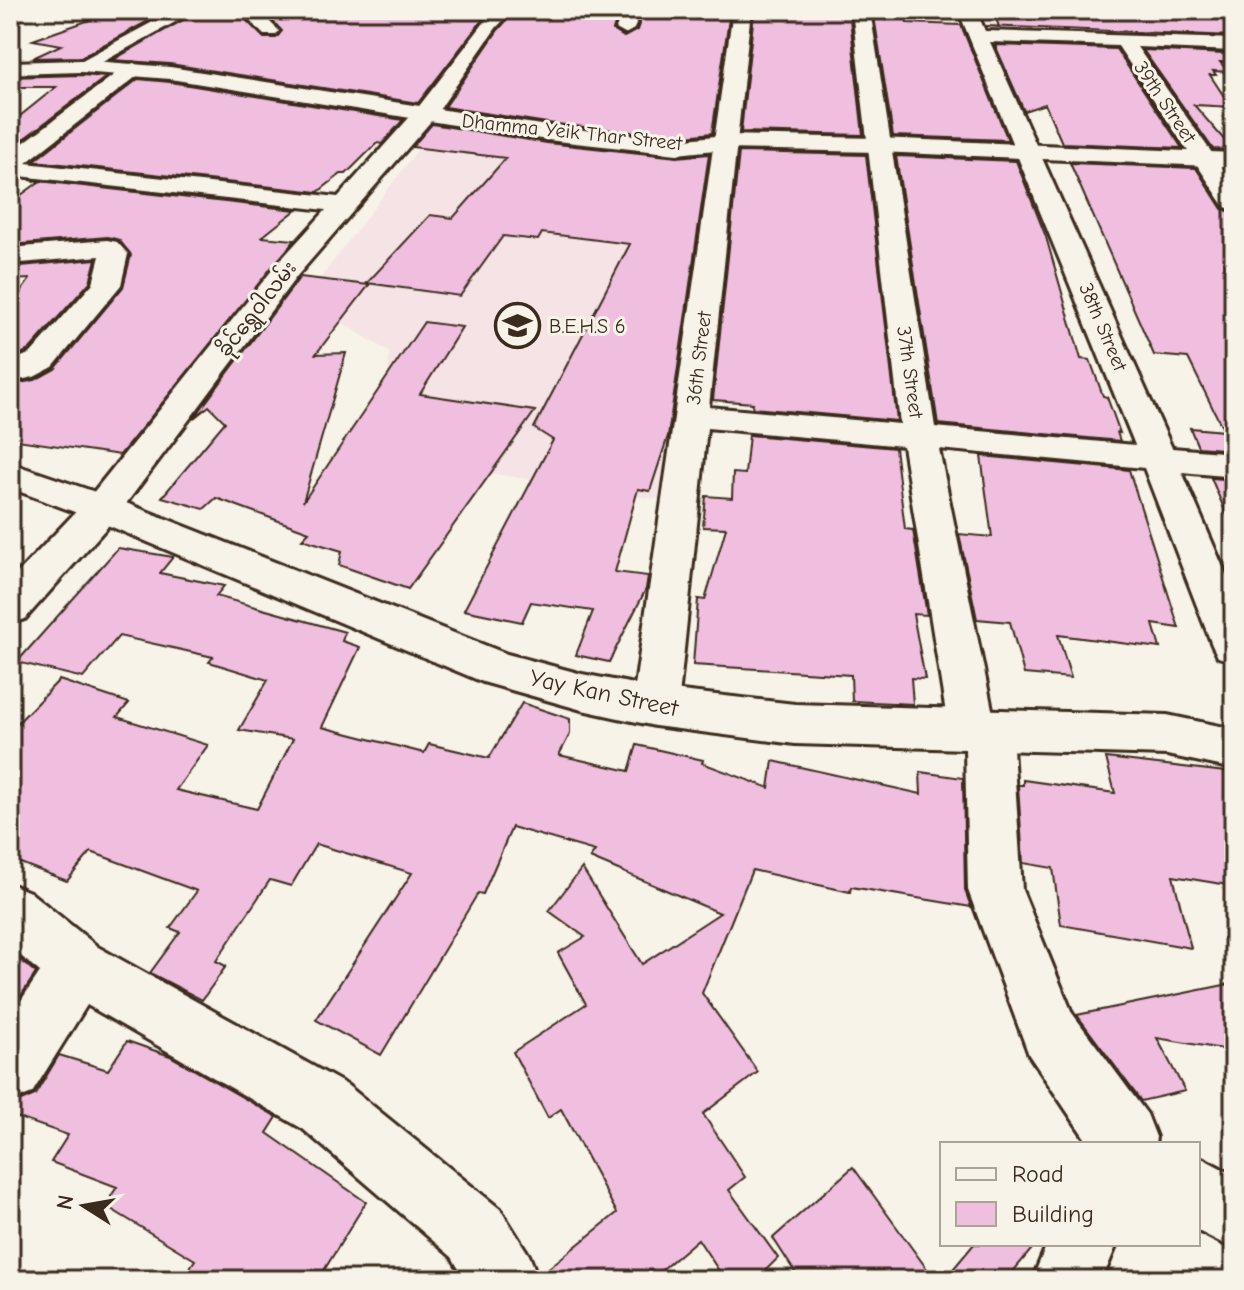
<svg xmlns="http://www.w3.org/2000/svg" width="1244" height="1290" font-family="'Comic Neue','Noto Sans Myanmar',sans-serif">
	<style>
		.built { fill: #f5e3e5 }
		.building { fill: #f0bfdf; stroke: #3b2a1e; stroke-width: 2 }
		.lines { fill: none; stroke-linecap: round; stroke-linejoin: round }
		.minor-casing { stroke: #3b2a1e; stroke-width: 6 }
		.major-casing { stroke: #3b2a1e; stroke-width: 6 }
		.minor { fill: #f7f3e8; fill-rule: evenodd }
		.major { fill: #f7f3e8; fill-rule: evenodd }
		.labels { text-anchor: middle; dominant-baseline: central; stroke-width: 6; stroke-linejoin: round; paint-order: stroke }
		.far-street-label { font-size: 20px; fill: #3b2a1e; stroke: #f7f3e8 }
		.far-poi-label { font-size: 20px; fill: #3b2a1e; stroke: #f7f3e8; text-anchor: start }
		.street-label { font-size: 24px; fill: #3b2a1e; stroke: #f7f3e8 }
	</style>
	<rect width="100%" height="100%" fill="#f7f3e8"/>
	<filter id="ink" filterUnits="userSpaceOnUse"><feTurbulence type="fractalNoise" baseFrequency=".0125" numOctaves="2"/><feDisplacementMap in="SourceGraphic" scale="16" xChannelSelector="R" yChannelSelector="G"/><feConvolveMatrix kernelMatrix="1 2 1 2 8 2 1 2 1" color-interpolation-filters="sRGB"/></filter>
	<g filter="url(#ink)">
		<g class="built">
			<polygon points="981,10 1186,10 1213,39 989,30"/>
			<polygon points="435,127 712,161 675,432 661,500 425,463 387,421 389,352 305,299"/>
		</g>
		<g class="building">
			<polygon points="118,10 169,10 81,57 33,58 61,45 33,40"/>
			<polygon points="200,10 236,10 264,38 276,38 282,31 262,10 490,10 418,103 170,64 113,60"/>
			<polygon points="516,10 620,10 613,30 624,37 637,30 644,10 730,12 712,133 677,137 547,123 445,107 498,30"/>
			<polygon points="760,10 849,10 863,135 741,132 754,13"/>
			<polygon points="873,10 905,11 907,23 961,25 1008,140 893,136"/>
			<polygon points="1071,10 1234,10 1234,36 986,26 999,27 995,15 1076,19"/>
			<polygon points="995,45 1116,49 1182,148 1062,143 1045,104 1024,111"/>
			<polygon points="1143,50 1224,54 1232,62 1220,62 1229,72 1213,71 1216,75 1210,75 1231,107 1194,105 1233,150 1213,149"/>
			<polygon points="81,75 106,77 10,149 10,124 56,87 10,87 10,77"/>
			<polygon points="138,79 170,82 403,120 382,144 377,143 346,174 341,174 318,192 34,161"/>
			<polygon points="432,124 547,143 677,157 709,154 668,436 650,491 638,489 615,572 648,576 646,589 609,662 576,655 593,611 531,602 522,622 464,610 553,440 534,428 630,244 542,233 538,240 503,236 460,296 367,283 430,215 453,218 506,158 412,147"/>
			<polygon points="739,152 866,155 897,421 752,408 753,403 713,400"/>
			<polygon points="896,156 1016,161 1046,237 1081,359 1090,360 1103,396 1107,397 1120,433 1117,432 1120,441 938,424"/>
			<polygon points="1070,163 1196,168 1222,209 1234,213 1234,450 1198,447 1190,428 1224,431 1188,358 1154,355"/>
			<polygon points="30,180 296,210 262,237 295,240 120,455 10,439 10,385 35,380 55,369 123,287 131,255 119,240 108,237 10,245 10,203 39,182"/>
			<polygon points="96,259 90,282 29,350 10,359 10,307 30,279 10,280 10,267"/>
			<polygon points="300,277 369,285 316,354 346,353 303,502 424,322 462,327 420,394 535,411 408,589 339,565 342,551 302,539 309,532 216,498 204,509 162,497 225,422 209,406 194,418"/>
			<polygon points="749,435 895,448 905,529 913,530 927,615 913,614 925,679 911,678 913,704 852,701 851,675 693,665 698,599 705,600 726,528 703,527 706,496 732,498 733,473 745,474"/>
			<polygon points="981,456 1129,470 1179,628 1153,624 1160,648 1058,635 1071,678 1024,674 1010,622 977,619 959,534 992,537"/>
			<polygon points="1211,478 1234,480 1234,532"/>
			<polygon points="118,548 173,557 160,573 224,586 216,596 345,632 342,641 360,647 322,727 424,753 429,744 489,758 522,703 570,719 570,734 559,755 629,771 637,745 703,760 702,763 769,788 773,761 921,794 920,772 963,778 965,890 971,907 851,887 850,892 752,870 702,993 758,1072 703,1114 745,1177 729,1190 778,1258 756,1280 725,1280 698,1239 650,1280 542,1280 540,1275 617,1213 561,1109 548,1118 513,1052 586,1004 558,953 585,937 549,911 582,868 642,964 720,913 590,858 595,851 512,827 483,894 478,893 381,1055 316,1020 412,873 316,844 291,886 270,880 216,961 226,966 202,1000 150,973 180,932 170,928 197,891 91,852 67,881 10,859 10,731 59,680 129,703 117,717 208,745 176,790 257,809 293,739 239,730 268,680 209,662 213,657 119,636 83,678 17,662"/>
			<polygon points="1106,758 1234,773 1234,886 1173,876 1191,948 1061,925 1053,868 1023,863 1018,785 1023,785 1023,780 1115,793"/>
			<polygon points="10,951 36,973 10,1012"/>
			<polygon points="1234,983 1234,1051 1157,1038 1185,1091 1141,1101 1077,1015"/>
			<polygon points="127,1041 170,1056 277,1117 267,1133 366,1202 318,1280 181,1280 195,1260 111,1209 111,1196 117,1187 51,1162 68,1135 10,1115 14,1104 35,1095 59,1055 108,1070"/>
			<polygon points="853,1167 935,1280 800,1280 773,1238"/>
			<polygon points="974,1244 1036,1244 1006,1280 944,1280"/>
		</g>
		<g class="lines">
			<defs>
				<g id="minor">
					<polygon points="175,10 197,10 88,70 74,70 71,66"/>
					<polygon points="239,10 258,10 279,31 276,35 264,35"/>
					<polygon points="494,10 513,10 496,28 432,120 297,276 116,517 25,619 10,624 10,581 88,499 277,264 326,210 10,175 10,153 127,65 134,63 144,69 141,73 26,163 338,197 416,110"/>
					<polygon points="623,10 641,10 634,29 625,34 616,29"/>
					<polygon points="733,10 751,10 709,407 900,424 852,10 870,10 935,427 1135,445 958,10 976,10 985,31 1234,39 1234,51 1137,47 1234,184 1234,210 1225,207 1118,46 990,42 1172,448 1234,453 1234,477 1182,472 1234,593 1234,662 1218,657 1212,645 1144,468 939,449 993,714 1005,718 1012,732 1022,890 1072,1013 1147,1114 1156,1137 1155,1144 1089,1144 1029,1055 968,890 965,749 956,746 949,732 903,446 707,428 678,707 671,720 655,726 639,720 632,707"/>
					<polygon points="107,240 117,242 128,254 121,285 53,367 34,377 10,382 10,362 31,353 93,283 100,256 10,264 10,248"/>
					<polygon points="10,884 30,892 98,947 347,1085 500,1209 529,1255 539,1280 465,1280 452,1257 303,1129 87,1005 32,1093 10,1102 10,1017 40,972 10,947"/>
					<polygon points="1198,1156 1234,1175 1234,1249 1198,1231"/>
					<polygon points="1047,1244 1117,1244 1102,1280 1032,1280"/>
				</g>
				<g id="major">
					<polygon points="81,60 170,67 547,126 677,140 725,135 878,138 1234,153 1234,167 878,152 725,149 677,154 547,140 170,79 81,72 10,74 10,62"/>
					<polygon points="10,463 116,499 507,654 582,674 655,688 795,704 1167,715 1234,729 1234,769 1167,755 795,744 655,726 582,710 483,682 88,517 10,488"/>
				</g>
			</defs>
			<use href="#minor" class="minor-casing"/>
			<use href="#major" class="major-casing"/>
			<use href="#minor" class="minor"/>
			<use href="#major" class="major"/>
		</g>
	</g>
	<defs>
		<symbol id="school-ring" viewBox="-11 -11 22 22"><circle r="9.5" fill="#f7f3e8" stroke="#3b2a1e" stroke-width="1.5"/><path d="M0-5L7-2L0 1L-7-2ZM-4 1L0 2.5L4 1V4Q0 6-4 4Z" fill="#3b2a1e"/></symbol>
	</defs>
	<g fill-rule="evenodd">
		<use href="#school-ring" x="492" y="300" width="51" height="51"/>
	</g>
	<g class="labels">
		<g class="far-street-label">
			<text transform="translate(1165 102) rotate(56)">39th Street</text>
			<text transform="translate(572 132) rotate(6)">Dhamma Yeik Thar Street</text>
			<text transform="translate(257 309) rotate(-52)">ခိုင်ရွှေဝါလမ်း</text>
			<text transform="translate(1103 327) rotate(67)">38th Street</text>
			<text transform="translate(699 358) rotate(-83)">36th Street</text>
			<text transform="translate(910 372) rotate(82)">37th Street</text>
		</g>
		<g class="far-poi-label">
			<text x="549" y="326">B.E.H.S 6</text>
		</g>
		<g class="street-label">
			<text transform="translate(604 693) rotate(12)">Yay Kan Street</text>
		</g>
	</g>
	<rect width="1244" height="1290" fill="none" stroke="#f7f3e8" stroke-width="40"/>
	<rect x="20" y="20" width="1204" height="1250" fill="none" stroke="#3b2a1e" stroke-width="3" filter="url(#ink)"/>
	<rect x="940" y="1142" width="260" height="104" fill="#f7f3e8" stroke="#aca397" stroke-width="2"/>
	<rect x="956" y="1168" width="40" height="12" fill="#f7f3e8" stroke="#aca397" stroke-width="2"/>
	<text x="1012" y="1182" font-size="24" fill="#3b2a1e">Road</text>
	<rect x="956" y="1202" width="40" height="24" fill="#f0bfdf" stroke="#aca397" stroke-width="2"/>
	<text x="1012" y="1222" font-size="24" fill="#3b2a1e">Building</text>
	<g transform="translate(84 1206) rotate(281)" stroke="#f7f3e8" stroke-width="6" paint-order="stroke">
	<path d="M0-6L14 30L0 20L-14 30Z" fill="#3b2a1e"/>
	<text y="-12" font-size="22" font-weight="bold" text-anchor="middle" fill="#3b2a1e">N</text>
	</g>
</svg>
